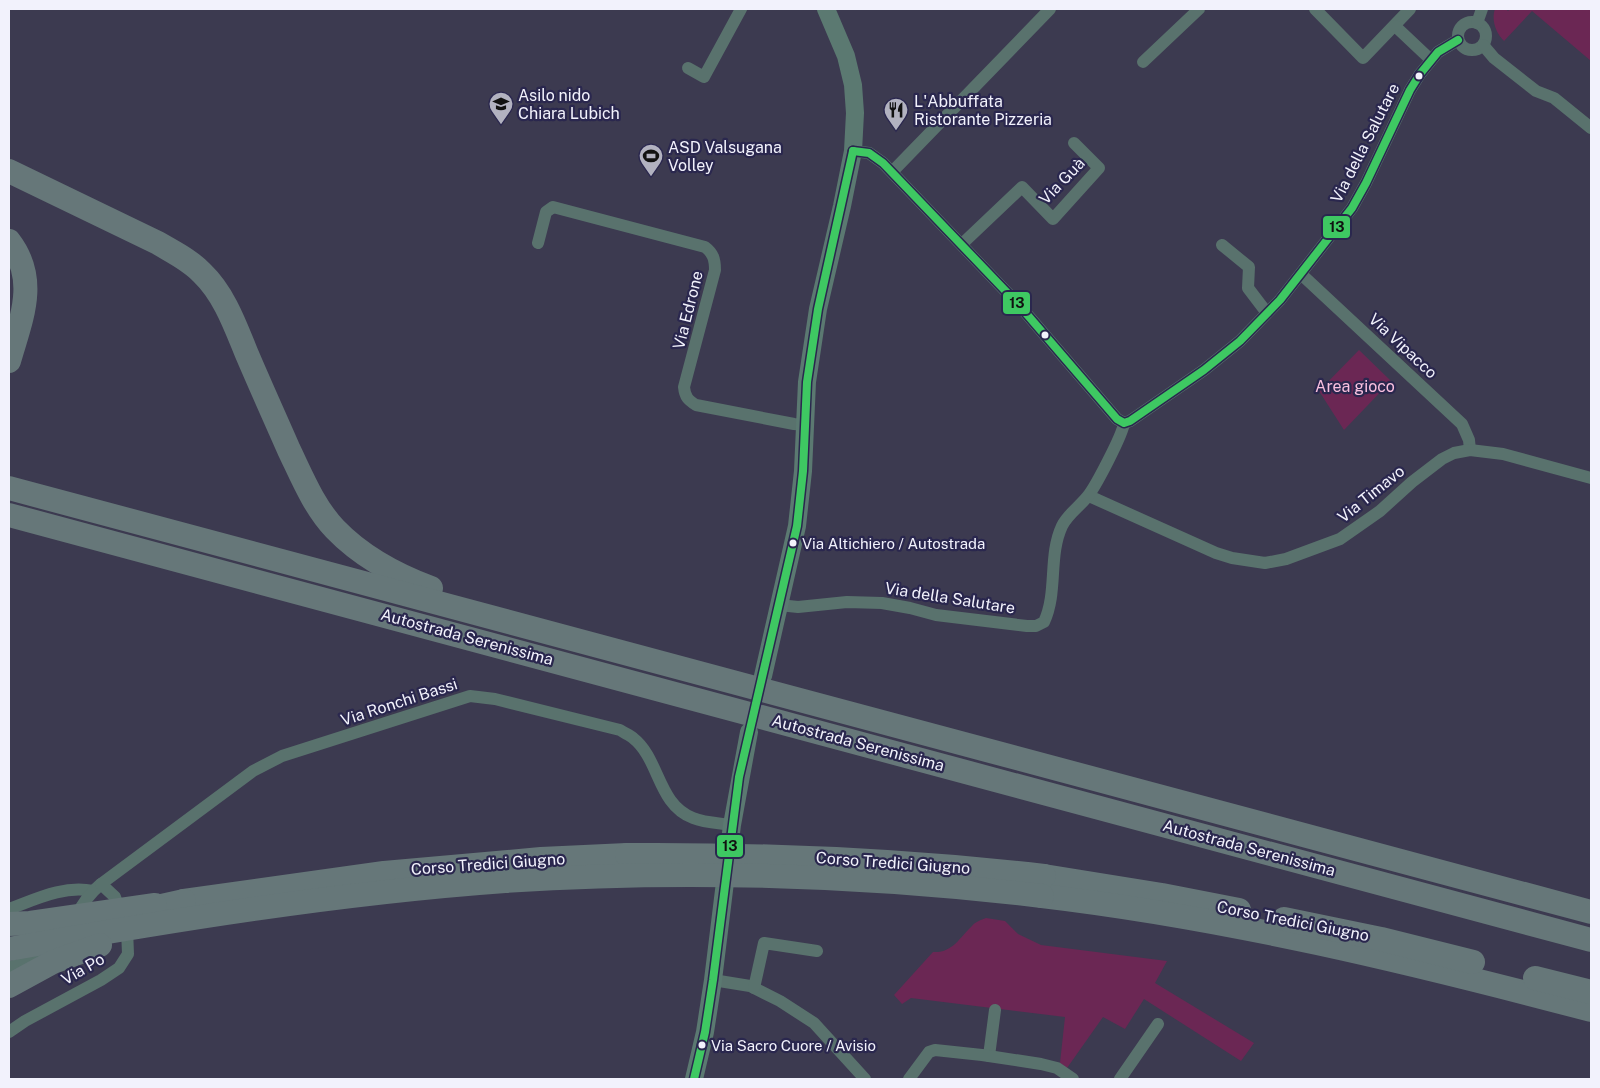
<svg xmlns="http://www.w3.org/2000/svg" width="1600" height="1088" font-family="'Public Sans',sans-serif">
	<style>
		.green { fill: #6b2754 }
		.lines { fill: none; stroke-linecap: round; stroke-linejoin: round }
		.street { stroke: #59726d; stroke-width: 12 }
		.secondary { stroke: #5b7971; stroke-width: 18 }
		.highway { stroke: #667779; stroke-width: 24 }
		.highway-bridge { stroke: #667779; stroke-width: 24 }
		.bus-1-casing { stroke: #2a274e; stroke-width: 11 }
		.bus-1 { stroke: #3ec862; stroke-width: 8 }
		.bus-dot { fill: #f2f2fc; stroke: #2a274e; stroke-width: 2 }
		.labels { text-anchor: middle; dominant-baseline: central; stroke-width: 4.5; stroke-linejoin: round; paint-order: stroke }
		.bus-label { font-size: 15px; fill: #f2f2fc; stroke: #2a274e; text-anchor: start }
		.poi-label { font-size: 16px; fill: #f2f2fc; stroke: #2a274e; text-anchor: start }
		.street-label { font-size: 16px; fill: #f2f2fc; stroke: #2a274e }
		.park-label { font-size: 16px; fill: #fac0df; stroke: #2a274e }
		.line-badge { stroke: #2a274e; stroke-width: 2 }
		.pale-badge-label { font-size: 14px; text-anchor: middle; font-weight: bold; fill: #111 }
	</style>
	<rect width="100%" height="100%" fill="#3c3a50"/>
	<g class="green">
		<path d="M1495,9h11l2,2 2,-2h81v52l-59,-50 -28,30c-8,-8 -13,-21 -9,-32z"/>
		<polygon points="1359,350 1391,381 1344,430 1319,391"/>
		<path d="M986,918l19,3 13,13 23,11 126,16 -12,22 99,60 -13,18 -97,-62 -19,30 -22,-12 -36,51 -7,-5 5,-46 -154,-19 -9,6 -8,-9 39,-43c20,1 26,-14 39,-26 3,-4 9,-6 14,-8z"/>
	</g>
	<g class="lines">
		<g class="street">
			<polyline points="1315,9 1363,58 1410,9"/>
			<circle cx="1472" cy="36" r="14"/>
			<polyline points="1477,23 1482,9"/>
			<polyline points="1395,26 1430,59"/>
			<polyline points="1483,45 1494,58 1536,91 1554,98 1591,128"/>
			<polyline points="1143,62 1199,9"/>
			<polyline points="688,68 704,77 741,9"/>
			<polyline points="853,151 869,153 883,163 1019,305 1117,419 1124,423 1130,421 1204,370 1240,341 1280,300 1352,208 1366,183 1410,90 1420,74 1438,52 1458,40"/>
			<polyline points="892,172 1050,9"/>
			<path d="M538,243l8,-31 7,-5 152,40c8,6 10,12 10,23l-31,117c1,10 4,13 12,18l98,19 11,1"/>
			<polyline points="962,244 1022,187 1053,219 1099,168 1074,143"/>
			<polyline points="1222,245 1249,267 1248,288 1267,313"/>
			<polyline points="1301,274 1462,424 1469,440 1470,450"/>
			<polyline points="1089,496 1216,553 1232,558 1265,563 1286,559 1340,539 1380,511 1412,482 1442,459 1454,453 1470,450 1503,454 1591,478"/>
			<path d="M779,605l19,2 49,-5 35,1 28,5 26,7 91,11h9l8,-4c14,-30 4,-66 18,-96 5,-11 18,-20 25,-29 8,-9 36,-63 37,-74"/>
			<path d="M9,909c27,-10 55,-24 84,-18"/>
			<path d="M76,917c6,-13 14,-24 25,-33l152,-113 29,-15 188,-60 25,3 125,31c4,3 10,5 13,8 27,21 24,66 60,80 12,5 26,5 39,7"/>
			<polyline points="9,967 43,959"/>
			<polyline points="713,980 750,986 780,1001 814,1023 865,1079"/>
			<polyline points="754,988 764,943 817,951"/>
			<polyline points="9,1032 25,1021 101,980 119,968 128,954 127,929 115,897 101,884"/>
			<polyline points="989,1056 995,1010"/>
			<polyline points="909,1079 929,1052 935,1050 982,1055 1041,1064 1057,1068 1073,1079"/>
			<polyline points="1120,1079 1158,1024"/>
		</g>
		<g class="secondary">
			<polyline points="763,676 797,526 803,471 807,382 818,309 842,206 853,151 855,113 853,85 846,56 826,9"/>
			<polyline points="694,1079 705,1032 713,980 732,825 749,732"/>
		</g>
		<g class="highway">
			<path d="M9,171l149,72c15,9 32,17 44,30 22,21 33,52 44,79 14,33 29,66 43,98 13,27 25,57 46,79 26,27 61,46 96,59"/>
			<path d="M9,241c30,39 12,78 0,120"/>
			<polyline points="9,488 1591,912"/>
			<polyline points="9,515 1591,940"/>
			<polyline points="1044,876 1162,895 1239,910"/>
			<path d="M1042,896c186,22 368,66 549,114"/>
			<polyline points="184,901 384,873 541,859 627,855"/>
			<polyline points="1284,919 1381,939 1473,962"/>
			<polyline points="1535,978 1591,992"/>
		</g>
		<g class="highway-bridge">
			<path d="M627,855c140,-1 278,5 417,21"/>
			<polyline points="139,911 184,901"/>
			<polyline points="9,924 30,923 155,905"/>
			<path d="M9,949c164,-29 330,-56 496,-68 180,-12 359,-6 537,15"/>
			<polyline points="9,986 53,962 100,945"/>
		</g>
		<defs>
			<g id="bus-1">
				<polyline points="853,151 869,153 883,163 1019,305 1117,419 1124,423 1130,421 1204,370 1240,341 1280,300 1352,208 1366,183 1410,90 1420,74 1438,52 1458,40"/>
				<polyline points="694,1079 705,1032 713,980 739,777 797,526 803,471 807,382 818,309 853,151"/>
			</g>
		</defs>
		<use href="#bus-1" class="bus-1-casing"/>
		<use href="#bus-1" class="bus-1"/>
	</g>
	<defs>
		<symbol id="school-pin" viewBox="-11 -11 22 30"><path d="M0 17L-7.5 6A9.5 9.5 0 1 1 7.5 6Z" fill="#b2b2c0" stroke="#2a274e"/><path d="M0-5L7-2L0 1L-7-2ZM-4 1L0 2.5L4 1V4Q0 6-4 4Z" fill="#111"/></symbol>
		<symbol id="restaurant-pin" viewBox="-11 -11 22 30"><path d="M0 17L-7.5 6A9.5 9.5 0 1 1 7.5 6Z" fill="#b2b2c0" stroke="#2a274e"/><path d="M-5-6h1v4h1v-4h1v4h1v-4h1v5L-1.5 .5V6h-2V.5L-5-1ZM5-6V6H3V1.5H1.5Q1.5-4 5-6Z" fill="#111"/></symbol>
		<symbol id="stadium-pin" viewBox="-11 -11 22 30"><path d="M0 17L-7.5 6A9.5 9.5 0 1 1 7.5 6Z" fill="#b2b2c0" stroke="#2a274e"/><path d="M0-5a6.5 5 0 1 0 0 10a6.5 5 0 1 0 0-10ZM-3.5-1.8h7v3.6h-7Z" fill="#111"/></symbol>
	</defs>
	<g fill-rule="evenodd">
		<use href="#school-pin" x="487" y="90" width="28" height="38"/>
		<use href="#restaurant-pin" x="882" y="96" width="28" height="38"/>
		<use href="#stadium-pin" x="637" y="142" width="28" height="38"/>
	</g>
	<g class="bus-dot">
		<circle cx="1419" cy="76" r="4.5"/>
		<circle cx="1045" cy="335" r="4.5"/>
		<circle cx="793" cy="543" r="4.5"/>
		<circle cx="702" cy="1045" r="4.5"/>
	</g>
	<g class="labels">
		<g class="bus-label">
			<text x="802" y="543">Via Altichiero / Autostrada</text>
			<text x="711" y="1045">Via Sacro Cuore / Avisio</text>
		</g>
		<g class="poi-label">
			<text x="518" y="95">Asilo nido<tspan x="518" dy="18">Chiara Lubich</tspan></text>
			<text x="914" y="101">L'Abbuffata<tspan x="914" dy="18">Ristorante Pizzeria</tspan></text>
			<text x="668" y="147">ASD Valsugana<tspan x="668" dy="18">Volley</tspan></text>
		</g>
		<g class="street-label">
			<text transform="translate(1365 143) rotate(-63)">Via della Salutare</text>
			<text transform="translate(1062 181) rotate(-46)">Via Guà</text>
			<text transform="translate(688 310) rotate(-76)">Via Edrone</text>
			<text transform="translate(1403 346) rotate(43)">Via Vipacco</text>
			<text transform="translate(1371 494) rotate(-39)">Via Timavo</text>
			<text transform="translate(950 598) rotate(9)">Via della Salutare</text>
			<text transform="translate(467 637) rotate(15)">Autostrada Serenissima</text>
			<text transform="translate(399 702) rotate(-18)">Via Ronchi Bassi</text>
			<text transform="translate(858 743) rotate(15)">Autostrada Serenissima</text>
			<text transform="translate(1249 848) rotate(15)">Autostrada Serenissima</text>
			<text transform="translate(893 863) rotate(4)">Corso Tredici Giugno</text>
			<text transform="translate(488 864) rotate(-4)">Corso Tredici Giugno</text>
			<text transform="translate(1293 921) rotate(11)">Corso Tredici Giugno</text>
			<text transform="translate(83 969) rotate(-30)">Via Po</text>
		</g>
		<g class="park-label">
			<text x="1355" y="386">Area gioco</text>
		</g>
	</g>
	<g class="line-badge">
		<rect x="1322" y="215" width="29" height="24" rx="5" fill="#3ec862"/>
		<rect x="1002" y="291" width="29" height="24" rx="5" fill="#3ec862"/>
		<rect x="716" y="834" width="28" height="24" rx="5" fill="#3ec862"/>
	</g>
	<g class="pale-badge-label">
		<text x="1337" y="232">13</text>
		<text x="1017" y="308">13</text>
		<text x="730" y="851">13</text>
	</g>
	<rect width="1600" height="1088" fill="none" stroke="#f2f2fc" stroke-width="20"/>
</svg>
